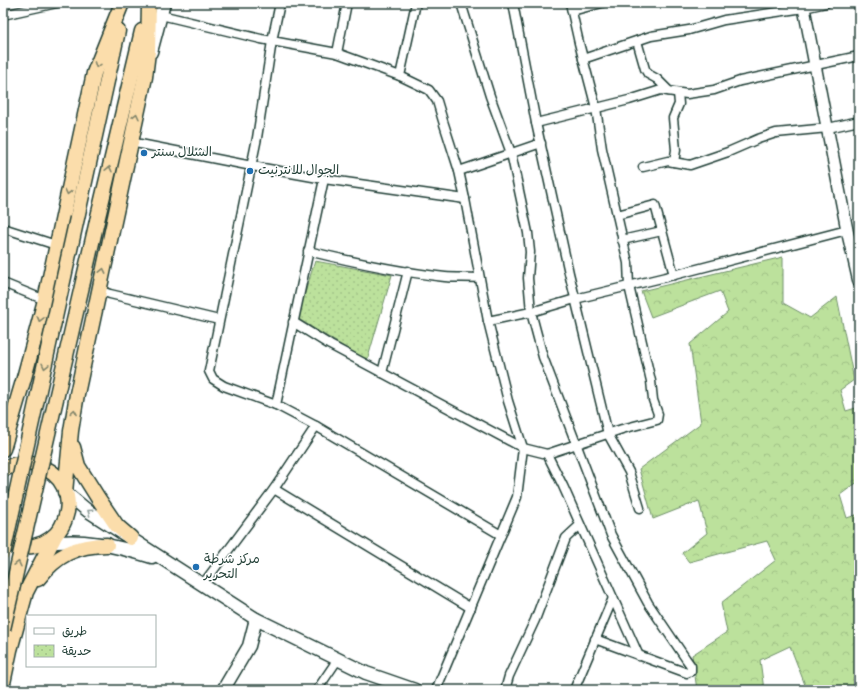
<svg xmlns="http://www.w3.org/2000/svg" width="862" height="693" font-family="Dekko,'Playpen Sans Arabic',sans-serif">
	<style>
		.forest { fill: url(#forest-crowns); stroke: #6e8f68 }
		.park { fill: url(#park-dots); stroke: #6e8f68 }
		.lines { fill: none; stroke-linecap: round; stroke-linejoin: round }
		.minor-casing { stroke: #1f3d34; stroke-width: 11 }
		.tertiary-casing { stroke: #1f3d34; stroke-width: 14 }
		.secondary-casing { stroke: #1f3d34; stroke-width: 15 }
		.trunk-casing { stroke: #1f3d34; stroke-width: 17 }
		.minor { stroke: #fff; stroke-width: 8 }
		.tertiary { stroke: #fff; stroke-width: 11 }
		.secondary { stroke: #fff; stroke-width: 12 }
		.trunk { stroke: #fbddab; stroke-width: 14 }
		.trunk-bridge-casing { stroke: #1f3d34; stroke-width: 17; stroke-linecap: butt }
		.trunk-bridge { stroke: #fbddab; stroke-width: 14 }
		.oneway { stroke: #82856a }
		.oneway2 { stroke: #8f9e9a }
		.poi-dot { fill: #1f6fb2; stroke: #fff; stroke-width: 1.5 }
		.labels { text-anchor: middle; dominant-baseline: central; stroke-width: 3; stroke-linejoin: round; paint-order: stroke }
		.poi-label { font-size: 13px; fill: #1f3d34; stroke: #fff; text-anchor: start }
	</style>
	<defs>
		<pattern id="forest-crowns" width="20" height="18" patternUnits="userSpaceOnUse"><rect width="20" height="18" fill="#bce19c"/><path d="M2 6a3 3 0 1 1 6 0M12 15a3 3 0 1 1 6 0" fill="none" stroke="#a1c287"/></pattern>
		<pattern id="park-dots" width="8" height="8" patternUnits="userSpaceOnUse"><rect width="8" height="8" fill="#bce19c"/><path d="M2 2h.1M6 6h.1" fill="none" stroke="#a1c287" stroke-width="1.8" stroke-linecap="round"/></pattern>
	</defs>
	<rect width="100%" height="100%" fill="#fff"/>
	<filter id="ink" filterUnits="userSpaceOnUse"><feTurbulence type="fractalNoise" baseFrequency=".025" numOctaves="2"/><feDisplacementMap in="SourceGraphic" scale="8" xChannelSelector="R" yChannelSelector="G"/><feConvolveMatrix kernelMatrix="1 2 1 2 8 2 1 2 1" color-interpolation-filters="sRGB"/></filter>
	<g filter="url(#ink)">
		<polygon class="forest" points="783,257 783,303 810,318 837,297 854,380 840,390 846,411 859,407 859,481 840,495 847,518 859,514 859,690 807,690 790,646 760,660 764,690 697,690 692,655 727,632 721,603 776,560 767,541 689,562 682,553 707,533 699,501 653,519 639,469 701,423 690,344 728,312 720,291 651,317 641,291"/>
		<polygon class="park" points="315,261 392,275 367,361 297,318"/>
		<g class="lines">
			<defs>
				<g id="minor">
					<polyline points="280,3 272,41 257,138 209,371 213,379 224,386 276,405 316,426 501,535"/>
					<polyline points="416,3 400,76 429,90 437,101 443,121 459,171 465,199 488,321 508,401 523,448 517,497 436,690"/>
					<polyline points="461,3 490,96 511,153 528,233 530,252 528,278 531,312 543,357 611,535 648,603 686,659 691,666 691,671 687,673 595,639"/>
					<polyline points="513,3 536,123 569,273 608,434 629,472 640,508"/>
					<polyline points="572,11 602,3"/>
					<polyline points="3,15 57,3"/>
					<polyline points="161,15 261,39 337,53 400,76"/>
					<polyline points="637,41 645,69 648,74 657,79 669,91"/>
					<polyline points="337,53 347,3"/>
					<polyline points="583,59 651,36 689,30 724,20 804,8 826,3"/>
					<polyline points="536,123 629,100 661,90 687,94 714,90 740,81 859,56"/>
					<polyline points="130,142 252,166 324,179 465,199"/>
					<polyline points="674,162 676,150 673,118 679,104 678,93"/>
					<polyline points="643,167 668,161 690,165 728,152 758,139 776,133 828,128 859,121"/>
					<polyline points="459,171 541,143"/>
					<polyline points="617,215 655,205 674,275"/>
					<polyline points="3,228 56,245"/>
					<polyline points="622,240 662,231"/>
					<path d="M308,251c45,11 91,21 137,26 11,1 23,0 34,1"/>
					<polyline points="3,283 45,300"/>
					<polyline points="98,290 110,294 219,320"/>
					<polyline points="488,321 531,312 575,299 674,275 847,230"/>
					<polyline points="293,322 330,345 523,448 547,454 622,429 657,420 658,414 653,400 651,381 629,286 628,263 602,149 596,108 579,43 570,3"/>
					<polyline points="382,373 408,271"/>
					<polyline points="276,405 324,179"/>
					<polyline points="547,454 563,486 639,656"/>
					<polyline points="274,489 471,608"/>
					<polyline points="203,584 274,489 316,426"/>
					<polyline points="317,690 338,659"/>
					<polyline points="505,690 509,676 535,620 566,538 580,525"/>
					<polyline points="574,690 613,598"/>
				</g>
				<polyline id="tertiary" points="803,3 847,230 859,282"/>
				<g id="secondary">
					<polyline points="151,52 164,3"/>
					<polyline points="65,492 88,511 256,619 366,673 415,690"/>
					<path d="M44,544c36,-7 73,2 108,13"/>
					<polyline points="223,690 249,646 256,619"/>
				</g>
				<g id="trunk">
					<polyline points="77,218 118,31"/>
					<polyline points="97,221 142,31"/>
					<polyline points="73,447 78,466 98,498 117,526 131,538"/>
					<polyline points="3,449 24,378 45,300 94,73 122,3"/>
					<path d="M3,470c9,-6 22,-9 33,-5 58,16 30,104 -33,76"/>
					<polyline points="65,492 71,431 77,394 145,77 148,52 149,3"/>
					<path d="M38,579c19,-24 38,-34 69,-34"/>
					<polyline points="3,683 10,650 26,592 55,536"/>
				</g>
			</defs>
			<use href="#minor" class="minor-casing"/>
			<use href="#tertiary" class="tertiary-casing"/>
			<use href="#secondary" class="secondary-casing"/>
			<use href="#trunk" class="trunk-casing"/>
			<use href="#minor" class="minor"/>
			<use href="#tertiary" class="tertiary"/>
			<use href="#secondary" class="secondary"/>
			<use href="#trunk" class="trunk"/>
			<defs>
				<g id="trunk-bridge">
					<polyline points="3,553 77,218"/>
					<polyline points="3,629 97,221"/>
				</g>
			</defs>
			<use href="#trunk-bridge" class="trunk-bridge-casing"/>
			<use href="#trunk-bridge" class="trunk-bridge"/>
		</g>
		<defs><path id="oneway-chevron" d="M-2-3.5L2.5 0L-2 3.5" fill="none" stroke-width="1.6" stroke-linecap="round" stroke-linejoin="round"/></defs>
		<g class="oneway">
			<use href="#oneway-chevron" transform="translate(97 65) rotate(110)"/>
			<use href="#oneway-chevron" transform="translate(136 116) rotate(-77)"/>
			<use href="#oneway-chevron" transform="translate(109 169) rotate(-77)"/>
			<use href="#oneway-chevron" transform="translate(68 192) rotate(103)"/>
			<use href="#oneway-chevron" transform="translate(103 271) rotate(-78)"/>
			<use href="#oneway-chevron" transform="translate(40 319) rotate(105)"/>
			<use href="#oneway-chevron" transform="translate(45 366) rotate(103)"/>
			<use href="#oneway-chevron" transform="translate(74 412) rotate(-81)"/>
			<use href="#oneway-chevron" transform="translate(18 564) rotate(-77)"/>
		</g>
		<use class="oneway2" href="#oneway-chevron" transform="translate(90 512) rotate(-145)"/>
	</g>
	<g class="poi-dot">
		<circle cx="144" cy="153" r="4"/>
		<circle cx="250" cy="171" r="4"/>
		<circle cx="196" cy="567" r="4"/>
	</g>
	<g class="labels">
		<g class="poi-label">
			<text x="152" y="153">الشلال سنتر</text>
			<text x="258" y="171">الجوال للانترنيت</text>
			<text x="204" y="560">مركز شرطة<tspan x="204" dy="15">التحرير</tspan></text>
		</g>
	</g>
	<rect width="862" height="693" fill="none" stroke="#fff" stroke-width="16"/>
	<rect x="8" y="8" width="846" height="677" fill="none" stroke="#1f3d34" stroke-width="1.5" filter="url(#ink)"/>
	<rect x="26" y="615" width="130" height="52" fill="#ffffff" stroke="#a5b1ae"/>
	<rect x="34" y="628" width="20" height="6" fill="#ffffff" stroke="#a5b1ae"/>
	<text x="62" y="635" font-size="12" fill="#1f3d34">طريق</text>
	<rect x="34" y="645" width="20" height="12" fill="url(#park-dots)" stroke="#a5b1ae"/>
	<text x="62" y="655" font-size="12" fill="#1f3d34">حديقة</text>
</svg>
